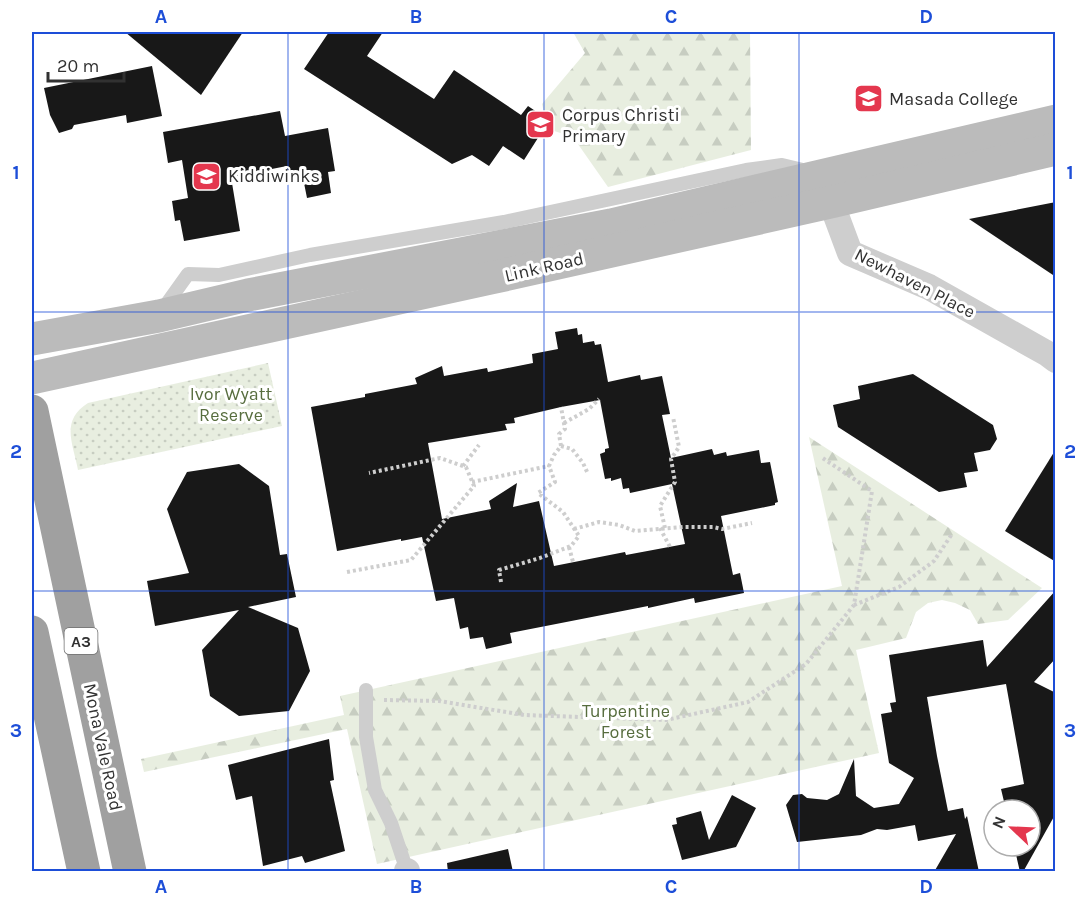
<svg xmlns="http://www.w3.org/2000/svg" width="1087" height="903" font-family="Karla,sans-serif">
	<style>
		.grass { fill: url(#grass-dots) }
		.forest { fill: url(#forest-firs) }
		.building { fill: #181818; fill-rule: evenodd }
		.lines { fill: none; stroke-linecap: round; stroke-linejoin: round }
		.path { stroke: #cecece; stroke-width: 4; stroke-dasharray: 3 3; stroke-linecap: butt }
		.service { stroke: #cecece; stroke-width: 14 }
		.minor { stroke: #cecece; stroke-width: 26 }
		.secondary { stroke: #bbb; stroke-width: 33 }
		.trunk { stroke: #a0a0a0; stroke-width: 33 }
		.grid { fill: none; stroke: #1d4ed8; stroke-width: 1.5; stroke-opacity: 0.55 }
		.labels { text-anchor: middle; dominant-baseline: central; stroke-width: 6; stroke-linejoin: round; paint-order: stroke }
		.shield { fill: #fff; stroke: #6f6f6f; stroke-width: 1.5 }
		.shield-label { font-size: 16px; font-weight: bold; fill: #313131 }
		.poi-label { font-size: 18px; fill: #313131; stroke: #fff; text-anchor: start }
		.street-label { font-size: 18px; fill: #313131; stroke: #fff }
		.park-label { font-size: 18px; fill: #576d3e; stroke: #fff }
		.neatline { fill: none; stroke: #1d4ed8; stroke-width: 2 }
		.grid-label { font-size: 20px; text-anchor: middle; font-weight: bold; fill: #1d4ed8 }
	</style>
	<defs>
		<pattern id="grass-dots" width="8" height="8" patternUnits="userSpaceOnUse" patternTransform="scale(1.5)"><rect width="8" height="8" fill="#e8eee0"/><path d="M2 2h.1M6 6h.1" fill="none" stroke="#c7cdc1" stroke-width="1.8" stroke-linecap="round"/></pattern>
		<pattern id="forest-firs" width="22" height="20" patternUnits="userSpaceOnUse" patternTransform="scale(1.5)"><rect width="22" height="20" fill="#e8eee0"/><path d="M5 1l3.5 6h-7zM16 11l3.5 6h-7z" fill="#c7cdc1"/></pattern>
	</defs>
	<rect width="100%" height="100%" fill="#fff"/>
	<path class="grass" d="M268,363l14,63 -204,44c-5,-27 -18,-49 10,-67z"/>
	<g class="forest">
		<polygon points="573,32 750,32 751,150 608,187 573,137 548,129 542,104 585,53"/>
		<polygon points="809,437 1042,588 1008,620 978,624 970,610 955,603 942,600 928,603 916,612 906,638 856,650 879,753 377,864 347,729 144,772 141,759 344,715 340,696 842,586"/>
	</g>
	<g class="building">
		<polygon points="125,32 243,32 201,95"/>
		<polygon points="329,32 383,32 367,56 434,99 454,70 521,115 528,106 547,119 540,129 543,130 524,160 503,146 489,166 472,155 452,164 304,69"/>
		<polygon points="152,66 162,116 127,123 126,115 74,125 72,129 59,133 50,115 44,88"/>
		<polygon points="280,111 285,136 328,128 335,171 328,172 331,193 307,198 303,178 289,180 287,166 231,177 240,231 184,241 180,220 175,221 172,201 188,198 182,160 168,163 163,132"/>
		<polygon points="1056,202 1056,277 969,219"/>
		<path d="M577,328l1,7 4,-1 1,9 11,-2 1,4 6,-1 7,38 32,-7 1,5 21,-4 8,38 -8,1 9,43 41,-9 2,6 12,-3 1,4 32,-6 2,13 9,-1 8,40 -3,1v2l-54,11 12,59 7,-2 4,20 -49,10 -1,-5 -46,10v-2l-138,27 2,10 -26,6 -3,-12 -13,2 -2,-12 -8,2 -6,-31 -18,3 -14,-64 -21,4v-2l-64,12 -26,-144 54,-10v-3l52,-10 -2,-6 27,-12 2,10 43,-8 1,4 45,-9 -1,-9 26,-5 -3,-17zM600,400l9,48 -4,1v3l-5,2 5,25 6,-1v3l10,-3 2,11 6,-1 1,5 42,-9 13,60 -59,11 -1,-3 -71,14 -15,-65 -26,6 4,-24 -28,18 2,8 -49,10 -14,-76 79,-13 -2,-6 10,-1 -1,-5 47,-11z"/>
		<polygon points="913,374 993,425 997,439 990,450 974,453 978,471 964,473 967,487 939,492 838,427 833,405 860,399 858,386"/>
		<polygon points="1056,449 1056,562 1005,531"/>
		<polygon points="239,464 269,486 280,555 287,554 296,597 248,607 298,628 310,671 289,711 239,716 210,696 202,650 239,610 155,626 147,581 189,573 167,509 187,472"/>
		<polygon points="1056,590 1056,658 1034,682 1056,693 1056,813 1023,872 1020,872 1014,846 1030,846 1030,810 1006,810 1001,789 1024,784 1006,684 927,697 937,756 948,811 963,808 965,819 967,816 979,872 934,872 956,834 918,841 915,825 887,830 877,829 861,835 797,842 786,805 793,795 802,794 807,798 827,800 839,794 854,759 856,796 874,808 899,804 914,778 889,763 881,714 892,712 890,703 896,702 889,655 983,640 987,667"/>
		<polygon points="329,739 334,780 330,781 345,851 305,863 302,856 263,866 252,796 236,800 228,765"/>
		<polygon points="732,795 756,808 736,847 682,860 672,825 677,824 676,818 701,811 709,840"/>
		<polygon points="508,849 513,872 448,872 447,863"/>
	</g>
	<g class="lines">
		<g class="path">
			<polyline points="564,423 589,409 599,399"/>
			<polyline points="561,446 572,449 583,463 588,474"/>
			<polyline points="463,466 479,445"/>
			<polyline points="472,482 549,466"/>
			<polyline points="660,528 670,547"/>
			<polyline points="665,528 660,506 675,482 671,459 679,447 673,417"/>
			<polyline points="574,529 599,522 619,525 635,531 683,527 713,527 722,529 752,523"/>
			<polyline points="569,547 573,562"/>
			<polyline points="347,572 411,560 474,486 466,467 440,458 369,473"/>
			<polyline points="501,582 499,570 540,558 571,546 579,536 563,512 538,493 555,482 549,466 554,455 561,446 559,434 565,429 561,407"/>
			<polyline points="854,605 899,587 934,561 952,534"/>
			<polyline points="384,700 439,701 524,715 666,720 748,702 806,664 854,605 872,491 821,457"/>
		</g>
		<g class="service">
			<polyline points="163,309 188,274 219,275 310,255 504,222 746,170 782,165 807,171"/>
			<polyline points="366,690 366,737 375,790 391,823 407,871"/>
		</g>
		<g class="minor">
			<polyline points="831,202 850,253 929,287 1048,354 1056,360"/>
			<polyline points="407,871 407,872"/>
		</g>
		<g class="secondary">
			<polyline points="32,339 159,316 248,295 611,225 1056,121"/>
			<polyline points="32,378 491,278 831,202 1056,149"/>
		</g>
		<g class="trunk">
			<polyline points="32,411 130,872"/>
			<polyline points="32,632 84,872"/>
		</g>
	</g>
	<path class="grid" d="M288,32v840M544,32v840M799,32v840M32,312h1024M32,591h1024"/>
	<defs>
		<symbol id="school-square" viewBox="-11 -11 22 22"><rect x="-9" y="-9" width="18" height="18" rx="4" fill="#e4374e" stroke="#fff"/><path d="M0-5L7-2L0 1L-7-2ZM-4 1L0 2.5L4 1V4Q0 6-4 4Z" fill="#fff"/></symbol>
	</defs>
	<g fill-rule="evenodd">
		<use href="#school-square" x="852" y="82" width="33" height="33"/>
		<use href="#school-square" x="524" y="108" width="33" height="33"/>
		<use href="#school-square" x="190" y="160" width="33" height="33"/>
	</g>
	<g class="labels">
		<rect class="shield" x="64.5" y="628" width="33" height="26" rx="4.5"/>
		<g class="shield-label">
			<text x="81" y="641">A3</text>
		</g>
		<g class="poi-label">
			<text x="889" y="99">Masada College</text>
			<text x="562" y="115">Corpus Christi<tspan x="562" dy="21">Primary</tspan></text>
			<text x="228" y="176">Kiddiwinks</text>
		</g>
		<g class="street-label">
			<text transform="translate(544 267) rotate(-13)">Link Road</text>
			<text transform="translate(915 283) rotate(27)">Newhaven Place</text>
			<text transform="translate(103 747) rotate(78)">Mona Vale Road</text>
		</g>
		<g class="park-label">
			<text x="231" y="394">Ivor Wyatt<tspan x="231" dy="21">Reserve</tspan></text>
			<text x="626" y="711">Turpentine<tspan x="626" dy="21">Forest</tspan></text>
		</g>
	</g>
	<rect width="1087" height="903" fill="none" stroke="#ffffff" stroke-width="66"/>
	<g transform="translate(1012 828) rotate(293)"><circle r="28" fill="#ffffff" stroke="#adadad" stroke-width="1.5"/>
	<path d="M0-4.5L10 22L0 15L-10 22Z" fill="#e4374e"/>
	<text y="-9" font-size="16" font-weight="bold" text-anchor="middle" fill="#313131">N</text>
	</g>
	<path d="M48 72v9h76v-9" fill="none" stroke="#313131" stroke-width="3"/>
	<text x="57" y="72" font-size="18" fill="#313131" stroke="#ffffff" stroke-width="4.5" paint-order="stroke">20 m</text>
	<rect x="33" y="33" width="1021" height="837" class="neatline"/>
	<g class="grid-label">
		<text x="161" y="23">A</text>
		<text x="416" y="23">B</text>
		<text x="671" y="23">C</text>
		<text x="926" y="23">D</text>
		<text x="16" y="179">1</text>
		<text x="1070" y="179">1</text>
		<text x="16" y="458">2</text>
		<text x="1070" y="458">2</text>
		<text x="16" y="737">3</text>
		<text x="1070" y="737">3</text>
		<text x="161" y="893">A</text>
		<text x="416" y="893">B</text>
		<text x="671" y="893">C</text>
		<text x="926" y="893">D</text>
	</g>
</svg>
